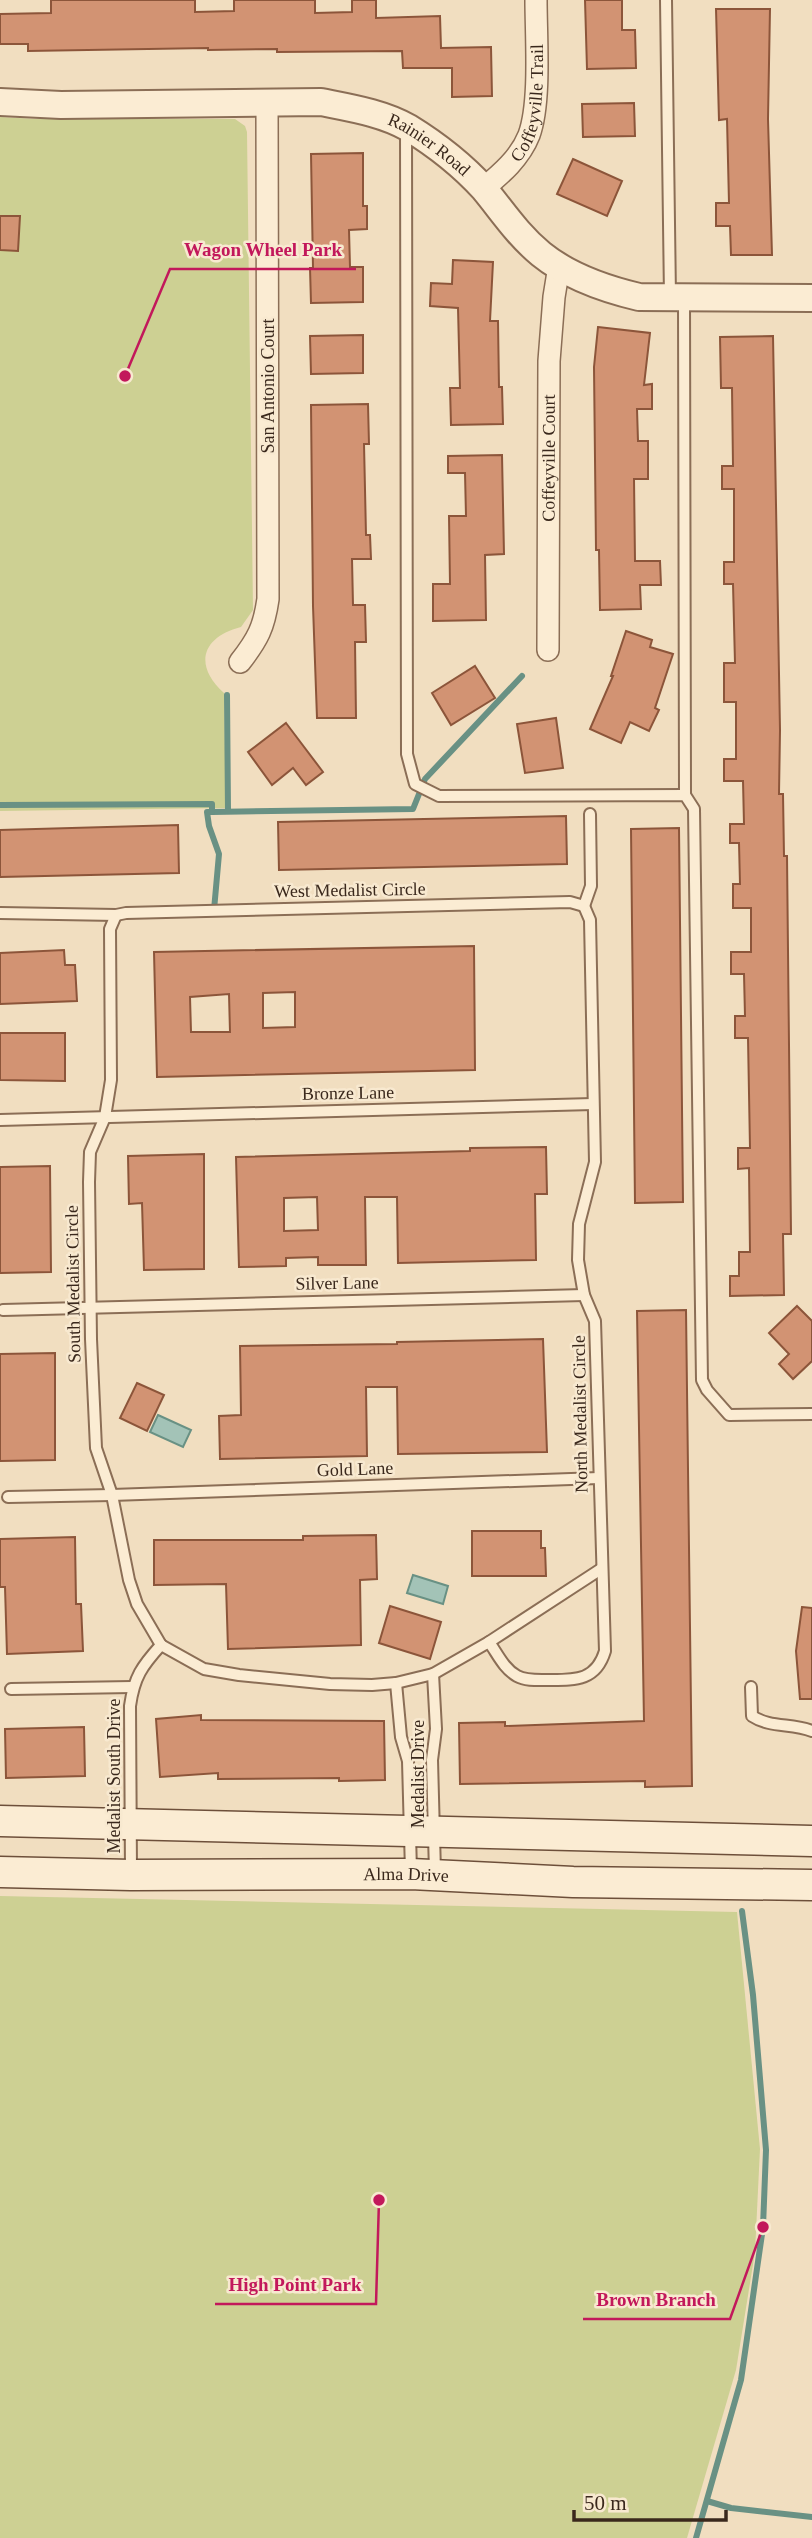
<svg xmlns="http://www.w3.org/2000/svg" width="812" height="2538" font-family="'Times New Roman',serif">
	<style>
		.green { fill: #cdd093 }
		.water { fill: #a3c3b7; stroke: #699184; stroke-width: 2 }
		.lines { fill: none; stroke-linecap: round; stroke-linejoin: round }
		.stream { stroke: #699184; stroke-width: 6 }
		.building { fill: #d29373; stroke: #8c553a; stroke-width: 2; fill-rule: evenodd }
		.service-casing { stroke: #8b6e56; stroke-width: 14 }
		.minor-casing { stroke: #8b6e56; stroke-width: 24 }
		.tertiary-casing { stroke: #8b6e56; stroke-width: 30 }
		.secondary-casing { stroke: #6d4f3a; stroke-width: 33 }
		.service { stroke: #fbecd3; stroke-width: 10 }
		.minor { stroke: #fbecd3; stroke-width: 21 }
		.tertiary { stroke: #fbecd3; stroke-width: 26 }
		.secondary { stroke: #fbecd3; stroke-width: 30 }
		.labels { text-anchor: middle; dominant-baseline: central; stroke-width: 5; stroke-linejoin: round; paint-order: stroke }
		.street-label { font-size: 18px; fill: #3a281c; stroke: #f8e9d0 }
		.leader { fill: none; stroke: #c2185b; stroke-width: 2.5 }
		.callout-dot { fill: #c2185b; stroke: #f8e9d0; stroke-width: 2.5 }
		.callout-label { font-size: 19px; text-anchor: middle; font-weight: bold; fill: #c2185b; stroke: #f8e9d0; stroke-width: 5; stroke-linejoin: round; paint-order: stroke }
	</style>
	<rect width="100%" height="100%" fill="#f1dec0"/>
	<g class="green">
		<path d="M0,117l36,2h199l10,7 2,6 6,478 -12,17c-39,10 -48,38 -17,66l2,115 -226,3z"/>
		<polygon points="0,1896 737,1912 760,2149 755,2252 736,2370 687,2538 0,2538"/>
	</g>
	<g class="water">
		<polygon points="158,1415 191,1430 183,1447 150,1432"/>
		<polygon points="413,1575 448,1586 443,1604 407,1593"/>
	</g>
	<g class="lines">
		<g class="stream">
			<polyline points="227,695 228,811"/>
			<polyline points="0,805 212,804 212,812 413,809 425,779 522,676"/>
			<polyline points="212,812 207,812 209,826 219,854 214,910"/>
			<polyline points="707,2501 731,2508 812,2517"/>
			<polyline points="696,2538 741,2380 763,2227 766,2150 753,1995 742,1911"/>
		</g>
	</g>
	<g class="building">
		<polygon points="51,0 195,0 195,12 234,11 234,0 315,0 315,13 352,12 352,0 376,0 376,18 440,16 441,48 491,47 492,96 452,97 452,68 403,68 402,51 277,52 277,49 208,50 208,48 28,51 28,44 0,44 0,14 51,13"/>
		<polygon points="585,0 622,0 622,30 635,30 636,68 587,69"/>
		<polygon points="716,9 770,9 768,119 772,255 731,255 730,226 716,226 716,203 729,203 727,119 719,120"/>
		<polygon points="634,103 635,136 583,137 582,104"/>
		<polygon points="363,153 363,206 367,206 367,229 349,230 350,267 363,267 363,302 311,303 310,268 313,268 311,154"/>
		<polygon points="573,159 622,181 607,216 557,194"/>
		<polygon points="0,216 20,216 18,251 0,250"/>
		<polygon points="453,260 493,262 490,321 498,321 499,387 502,387 503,424 451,425 450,388 460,388 458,308 430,306 431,283 452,284"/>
		<polygon points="598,327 650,333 644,385 652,384 652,409 637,409 638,441 648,441 648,479 634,479 635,561 660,561 661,585 640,585 641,609 600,610 599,550 596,550 594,367"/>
		<polygon points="363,335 363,373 311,374 310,336"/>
		<polygon points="773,336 780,730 779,794 783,794 784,856 787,856 791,1234 783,1234 784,1295 730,1296 730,1276 739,1276 739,1252 750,1252 749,1168 738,1169 738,1148 750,1148 748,1038 735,1038 735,1016 745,1016 744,974 731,974 731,952 751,952 751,908 733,908 733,884 740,884 739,843 730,843 730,824 744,824 743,781 724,781 724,759 736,759 736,702 724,702 724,663 735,663 733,584 724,584 724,562 734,562 734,489 722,489 722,466 733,466 732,388 721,388 720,337"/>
		<polygon points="368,404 369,444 364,444 366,535 370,535 371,559 352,559 353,605 365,605 366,642 355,642 356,718 317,718 313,606 311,405"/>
		<polygon points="502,455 504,554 485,555 486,620 433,621 433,584 450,584 449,516 466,516 465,473 448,473 448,456"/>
		<polygon points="626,631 652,640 650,647 673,654 655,708 659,710 649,731 630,722 621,743 590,729 613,676 611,676"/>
		<polygon points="475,666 495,698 451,725 432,693"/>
		<polygon points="556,718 563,768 525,773 517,724"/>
		<polygon points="286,723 323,772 306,785 293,768 272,785 248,752"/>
		<polygon points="566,816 567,864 279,870 278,822"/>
		<polygon points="178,825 179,873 0,877 0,830"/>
		<polygon points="679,828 683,1202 635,1203 631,829"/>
		<path d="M474,946l1,124 -318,7 -3,-125zM295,992v35l-32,1v-35zM229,994l1,38h-39l-1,-35z"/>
		<polygon points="64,950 65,965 75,965 77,1001 0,1004 0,953"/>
		<polygon points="0,1033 65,1033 65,1081 0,1080"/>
		<path d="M546,1147l1,47h-12l1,66 -138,3 -1,-66h-32l1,68h-48v-8l-32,1v8l-47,1 -3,-110 234,-6v-3zM317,1197l1,33 -34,1v-33z"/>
		<polygon points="204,1154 204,1269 144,1270 142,1203 129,1204 128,1156"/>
		<polygon points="50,1166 51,1272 0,1273 0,1167"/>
		<polygon points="797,1306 812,1321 812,1361 793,1379 779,1364 789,1354 769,1333"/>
		<polygon points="686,1310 692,1786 645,1787 645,1781 460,1784 459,1723 505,1722 505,1726 644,1721 637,1311"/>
		<polygon points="543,1339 547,1452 398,1454 397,1387 366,1387 367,1456 220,1459 219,1416 241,1415 240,1346 397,1344 397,1342"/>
		<polygon points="55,1353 55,1460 0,1461 0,1354"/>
		<polygon points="137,1383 164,1395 147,1431 120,1418"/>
		<polygon points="472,1531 541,1531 541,1548 545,1548 546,1576 472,1576"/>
		<polygon points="376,1535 377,1579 360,1580 361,1645 228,1649 226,1584 154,1585 154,1540 303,1540 303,1536"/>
		<polygon points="75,1537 76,1604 81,1604 83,1651 7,1654 5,1587 0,1587 0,1539"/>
		<polygon points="390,1606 441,1622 430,1659 379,1643"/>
		<polygon points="802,1607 812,1608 812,1699 800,1699 796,1651"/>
		<polygon points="201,1715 201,1720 384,1721 385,1780 339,1781 339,1778 218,1779 218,1773 160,1777 156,1719"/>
		<polygon points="84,1727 85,1776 6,1778 5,1729"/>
	</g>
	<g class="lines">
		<defs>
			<g id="service">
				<polyline points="666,0 670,297"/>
				<polyline points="406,127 407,754 415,784 439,796 685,795 694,809 702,1380 707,1390 729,1415 812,1414"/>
				<polyline points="684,297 685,795"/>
				<polyline points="584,906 591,886 590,814"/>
				<polyline points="0,913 116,915 126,913 570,902 584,906"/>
				<polyline points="116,915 110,929 111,1080 105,1117 90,1152 89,1182 91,1339 96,1448 112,1495 129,1580 137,1604 161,1645"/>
				<polyline points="0,1120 593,1104"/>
				<polyline points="3,1310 584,1295"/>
				<polyline points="8,1497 112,1495 599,1478"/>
				<polyline points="489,1642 601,1569"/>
				<path d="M161,1645l43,24 35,6 91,9 42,1 24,-2 37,-9 56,-32c8,11 15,27 28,34 9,5 21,4 32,4 26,0 47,1 56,-29l-10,-330 -11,-26 -6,-35 1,-36 16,-62 -5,-242 -6,-14"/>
				<polyline points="433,1674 436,1729 432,1760 435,1872"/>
				<polyline points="396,1683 401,1737 408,1761 411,1871"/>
				<path d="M751,1687l1,29c18,12 40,7 60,15"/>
				<polyline points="11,1689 132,1687"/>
				<path d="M131,1871l-1,-165c4,-29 12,-40 31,-61"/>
			</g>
			<g id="minor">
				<path id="s1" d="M483,189c18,-15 37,-31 46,-54 12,-33 7,-98 7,-135"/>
				<path id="s2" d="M548,650l1,-289 5,-64 5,-31"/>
				<path d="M240,662c18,-23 24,-35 28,-63l-1,-497"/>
			</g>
			<g id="tertiary">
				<path id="s3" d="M0,102l61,3 260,-3c30,6 62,11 88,26 26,16 54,38 75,61 19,23 33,45 57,65 27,22 64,35 98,43l173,1"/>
			</g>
			<g id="secondary">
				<polyline points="0,1821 812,1841"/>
				<path id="s4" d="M0,1872l131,3 280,-1 162,8 239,3"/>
			</g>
		</defs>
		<use href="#service" class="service-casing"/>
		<use href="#minor" class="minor-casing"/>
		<use href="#tertiary" class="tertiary-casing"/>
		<use href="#secondary" class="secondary-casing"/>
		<use href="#service" class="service"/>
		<use href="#minor" class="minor"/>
		<use href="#tertiary" class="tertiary"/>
		<use href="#secondary" class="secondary"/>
	</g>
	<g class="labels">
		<g class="street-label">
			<text stroke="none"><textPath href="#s1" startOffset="103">Coffeyville Trail</textPath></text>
			<text stroke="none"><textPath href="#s3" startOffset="439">Rainier Road</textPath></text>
			<text transform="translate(268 386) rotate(-90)">San Antonio Court</text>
			<text stroke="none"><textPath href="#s2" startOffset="192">Coffeyville Court</textPath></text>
			<text transform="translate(350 890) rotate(-1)">West Medalist Circle</text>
			<text transform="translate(348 1093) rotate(-1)">Bronze Lane</text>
			<text transform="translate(337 1283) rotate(-1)">Silver Lane</text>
			<text transform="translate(73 1284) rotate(-91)">South Medalist Circle</text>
			<text transform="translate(580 1414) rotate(-91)">North Medalist Circle</text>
			<text transform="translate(355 1469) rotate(-2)">Gold Lane</text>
			<text transform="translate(418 1774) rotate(-90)">Medalist Drive</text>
			<text transform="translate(114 1776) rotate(-90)">Medalist South Drive</text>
			<text stroke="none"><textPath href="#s4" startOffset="406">Alma Drive</textPath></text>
		</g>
	</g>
	<path class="leader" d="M125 376L170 269H356M379 2200L376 2304H215M763 2227L730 2319H583"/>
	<g class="callout-dot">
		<circle cx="125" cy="376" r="7"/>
		<circle cx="379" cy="2200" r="7"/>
		<circle cx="763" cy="2227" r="7"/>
	</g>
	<g class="callout-label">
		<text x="263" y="256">Wagon Wheel Park</text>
		<text x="295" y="2291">High Point Park</text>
		<text x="656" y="2306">Brown Branch</text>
	</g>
	<path d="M574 2510v10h152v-10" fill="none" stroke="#3a281c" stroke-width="3.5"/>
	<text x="584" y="2510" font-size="21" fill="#3a281c" stroke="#f8e9d0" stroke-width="5" paint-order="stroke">50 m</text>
</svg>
